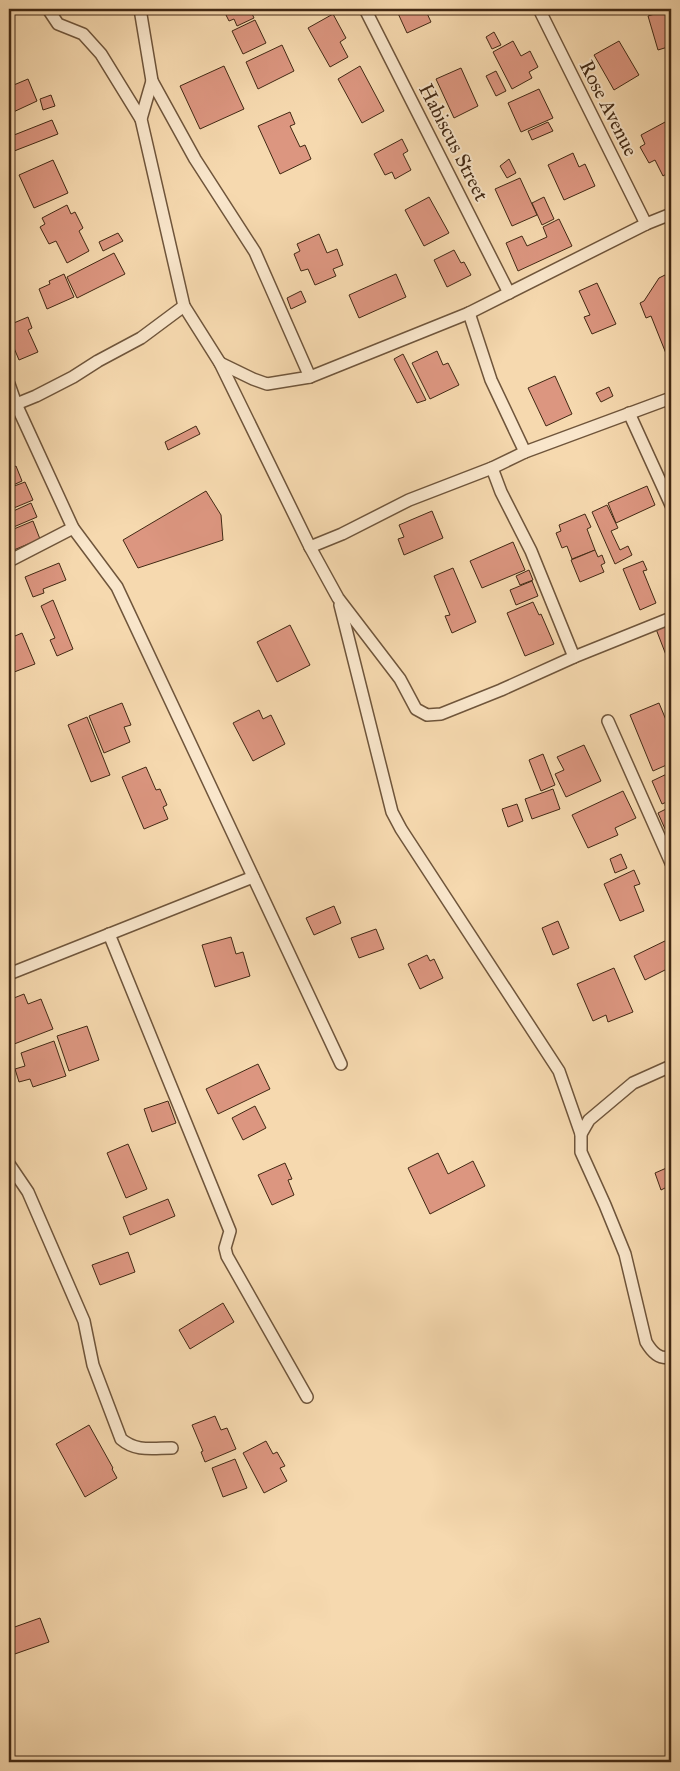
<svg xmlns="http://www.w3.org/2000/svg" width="680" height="1771" font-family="'IM FELL Great Primer',serif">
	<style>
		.building { fill: #dc9680; stroke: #422914 }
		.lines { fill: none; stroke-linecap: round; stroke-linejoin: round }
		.minor-casing { stroke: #6f553b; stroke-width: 14 }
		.minor { stroke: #f9e6cb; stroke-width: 11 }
		.labels { text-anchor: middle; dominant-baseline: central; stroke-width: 4; stroke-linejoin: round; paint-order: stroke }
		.street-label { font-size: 20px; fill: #422914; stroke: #f9e6cb }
	</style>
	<rect width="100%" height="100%" fill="#f6d9af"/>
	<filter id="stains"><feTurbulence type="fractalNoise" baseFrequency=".004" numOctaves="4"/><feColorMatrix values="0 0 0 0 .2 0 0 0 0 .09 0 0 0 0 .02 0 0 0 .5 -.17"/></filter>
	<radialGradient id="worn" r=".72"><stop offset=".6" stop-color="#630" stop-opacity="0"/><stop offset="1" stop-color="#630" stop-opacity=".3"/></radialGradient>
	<g class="building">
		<polygon points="223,9 250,9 254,18 237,26 234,19 229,21"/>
		<polygon points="396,9 425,9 431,22 407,33"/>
		<polygon points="671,9 671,46 658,50 648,16"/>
		<polygon points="333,14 346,38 340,42 348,57 330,67 308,28"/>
		<polygon points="255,20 266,43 243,54 232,31"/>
		<polygon points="494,32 501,45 492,49 486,37"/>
		<polygon points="513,41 521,56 530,51 538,67 529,72 532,78 512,89 493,52"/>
		<polygon points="619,41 639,75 614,90 594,55"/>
		<polygon points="282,45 294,71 258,89 246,62"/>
		<polygon points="224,66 244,109 200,129 180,86"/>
		<polygon points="360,66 384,111 362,123 338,79"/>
		<polygon points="461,68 478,106 454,118 436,79"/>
		<polygon points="496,71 506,91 496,96 486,76"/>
		<polygon points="28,79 37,101 9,114 9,87"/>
		<polygon points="539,89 553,118 521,132 508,103"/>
		<polygon points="51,95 55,106 43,110 40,99"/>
		<polygon points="290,112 295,124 290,126 300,147 305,145 311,159 280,174 258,126"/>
		<polygon points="52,120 58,134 9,153 9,137"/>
		<polygon points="667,121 671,128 671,171 663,176 655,160 649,163 640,147 645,144 641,135"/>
		<polygon points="548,122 553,131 532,140 528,131"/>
		<polygon points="402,139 408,151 403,154 411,170 395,179 392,172 385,175 374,154"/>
		<polygon points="573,153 579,167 585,164 595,186 564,200 548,165"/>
		<polygon points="509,159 516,173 507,178 500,166"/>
		<polygon points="53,160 68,193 34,208 19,175"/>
		<polygon points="520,178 537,215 512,226 495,189"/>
		<polygon points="429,197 449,233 424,246 405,210"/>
		<polygon points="544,197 554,219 542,225 532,203"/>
		<polygon points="67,205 71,214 75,212 83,228 79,231 89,251 67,263 56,241 49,244 40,227 45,224 42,218"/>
		<polygon points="559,219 572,246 518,271 506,243 522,236 527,246 547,237 543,227"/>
		<polygon points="118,233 123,241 103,251 99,242"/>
		<polygon points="319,234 327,253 337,249 343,265 333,269 336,276 315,285 308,269 301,271 294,254 300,251 297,244"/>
		<polygon points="454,250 461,263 464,262 471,275 447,287 434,260"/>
		<polygon points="114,253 125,274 77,298 67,277"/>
		<polygon points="671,272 671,358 667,356 651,316 646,318 640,303 644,301 659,278"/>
		<polygon points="64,274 74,297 47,309 39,289 50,284 49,281"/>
		<polygon points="396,274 406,297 359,318 349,295"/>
		<polygon points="597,283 616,324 592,334 584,317 590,315 579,291"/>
		<polygon points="301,291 306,302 291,309 287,298"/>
		<polygon points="28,317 32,328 28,330 38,352 19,360 9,336 9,325"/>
		<polygon points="437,351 443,365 448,363 459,385 430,399 412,363"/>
		<polygon points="403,354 426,400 417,403 394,359"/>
		<polygon points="555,376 572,414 546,426 528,388"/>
		<polygon points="609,387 613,396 601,402 596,393"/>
		<polygon points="196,426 200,434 168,450 165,442"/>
		<polygon points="16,466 22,481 9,487 9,469"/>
		<polygon points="25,482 33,500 9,510 9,488"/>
		<polygon points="647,486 655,505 616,523 608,503"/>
		<polygon points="206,491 221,515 223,540 138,568 123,540"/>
		<polygon points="31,503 37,517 9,529 9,513"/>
		<polygon points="607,505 618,528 611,531 620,550 628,546 632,555 615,564 592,512"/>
		<polygon points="432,511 443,538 404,555 398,539 404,537 399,525"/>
		<polygon points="585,514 591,527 587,529 595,550 572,559 567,546 562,548 556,533 561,531 559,525"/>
		<polygon points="33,521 40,539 9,552 9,531"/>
		<polygon points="513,542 525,570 482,588 470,561"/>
		<polygon points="595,550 598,557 602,555 605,563 601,565 604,572 580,582 571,560"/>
		<polygon points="643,561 647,570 643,571 656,603 640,610 623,569"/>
		<polygon points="59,563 66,580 43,589 44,593 33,597 25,577"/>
		<polygon points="453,568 476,622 452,633 445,616 450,615 434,576"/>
		<polygon points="529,570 533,580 520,585 516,576"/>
		<polygon points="532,581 538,596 516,605 510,590"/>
		<polygon points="53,600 73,649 57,656 50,640 55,638 41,606"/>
		<polygon points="533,602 539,615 541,614 554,644 525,656 507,613"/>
		<polygon points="671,623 671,668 656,629"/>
		<polygon points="290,625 310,665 277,682 257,642"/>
		<polygon points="12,629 15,636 22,633 35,664 9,674 9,630"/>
		<polygon points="122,703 131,725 124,727 130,742 104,753 89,716"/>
		<polygon points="659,703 671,732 671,763 653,771 630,715"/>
		<polygon points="259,710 263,719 271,715 285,744 253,761 233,723"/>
		<polygon points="87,717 110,775 91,782 68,725"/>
		<polygon points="584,745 601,781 566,797 555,774 564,770 557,757"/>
		<polygon points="543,754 555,785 541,791 529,760"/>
		<polygon points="146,767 156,790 160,789 167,805 163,807 168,819 144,829 122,777"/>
		<polygon points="671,772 671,800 662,804 652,781"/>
		<polygon points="553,789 560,809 532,819 525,799"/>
		<polygon points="623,791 636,818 615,828 618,835 588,848 572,815"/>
		<polygon points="517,804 523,821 508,827 502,809"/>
		<polygon points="666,809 671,822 671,837 669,838 658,813"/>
		<polygon points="621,854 627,868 615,873 610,859"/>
		<polygon points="634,870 640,884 634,886 644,911 620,921 604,884"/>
		<polygon points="334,906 341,923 314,935 306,918"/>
		<polygon points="558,921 569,948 553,955 542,928"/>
		<polygon points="376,929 384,949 359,958 351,938"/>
		<polygon points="231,937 236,954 243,952 250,976 215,987 202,945"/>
		<polygon points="669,939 671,943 671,967 645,980 634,956"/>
		<polygon points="427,955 430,961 434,959 443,978 420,989 408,964"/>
		<polygon points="614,968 633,1012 608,1022 606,1015 593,1021 577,984"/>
		<polygon points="24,994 28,1004 41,999 53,1029 9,1046 9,1013 14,1011 9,1000"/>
		<polygon points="87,1026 99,1060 69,1071 57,1036"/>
		<polygon points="54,1041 66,1076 33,1087 30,1079 19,1082 15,1069 25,1066 21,1053"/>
		<polygon points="258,1064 270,1089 218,1114 206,1089"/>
		<polygon points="168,1101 176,1123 152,1132 144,1109"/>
		<polygon points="255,1106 266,1128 243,1140 232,1118"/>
		<polygon points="128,1144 147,1189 126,1198 107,1153"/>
		<polygon points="438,1153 448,1174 473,1161 485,1186 430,1214 408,1168"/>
		<polygon points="285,1163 292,1179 288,1180 294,1195 272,1205 258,1175"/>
		<polygon points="671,1166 671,1185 661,1190 655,1173"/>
		<polygon points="168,1199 175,1216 130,1235 123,1217"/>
		<polygon points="128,1252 135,1272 100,1285 92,1265"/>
		<polygon points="223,1303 234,1322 190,1349 179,1330"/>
		<polygon points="215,1416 221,1430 227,1428 236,1449 205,1462 201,1452 203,1451 192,1425"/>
		<polygon points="89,1425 113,1468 112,1469 117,1478 85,1497 56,1444"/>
		<polygon points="266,1441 273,1454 277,1452 285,1466 280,1468 287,1481 264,1493 243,1453"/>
		<polygon points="235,1459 247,1488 223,1497 212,1468"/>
		<polygon points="40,1618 49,1642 9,1656 9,1629"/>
	</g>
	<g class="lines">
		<defs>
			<g id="minor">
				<polyline points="48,9 58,24 83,34 101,54 141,119"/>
				<polyline points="140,9 152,81 195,159 255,252 310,377"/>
				<polyline points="365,9 509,293"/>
				<polyline points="539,9 646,224"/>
				<polyline points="152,81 141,119 184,306 220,363 310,547 338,598 400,679 416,709 427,715 441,714 501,690 574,657 671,618"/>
				<polyline points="469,313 491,380 525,452"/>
				<polyline points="220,363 253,379 267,384 310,377 469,313 646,224 671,214"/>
				<polyline points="9,384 16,404 73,528 117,587 341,1064"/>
				<polyline points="9,407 36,396 73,377 98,361 141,338 184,306"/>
				<polyline points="629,413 671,505"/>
				<polyline points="492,468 501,492 531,551 574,657"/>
				<polyline points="310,547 342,534 409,500 492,468 525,452 671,398"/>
				<polyline points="9,561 73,528"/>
				<polyline points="340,605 392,812 401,829 559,1071 581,1134"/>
				<polyline points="608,721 671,863"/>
				<polyline points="109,934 230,1231 225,1248 227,1256 307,1397"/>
				<polyline points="9,974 253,877"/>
				<path d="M671,1066l-38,17 -44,37 -8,14v18l24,53 20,49 21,88c6,10 13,18 25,15"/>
				<path d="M9,1164l19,28 56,129 9,44 28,74c15,13 32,9 51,9"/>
			</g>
		</defs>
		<use href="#minor" class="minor-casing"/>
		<use href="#minor" class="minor"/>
	</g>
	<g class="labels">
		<g class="street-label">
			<text transform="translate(609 108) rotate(63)">Rose Avenue</text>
			<text transform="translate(454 142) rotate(63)">Habiscus Street</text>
		</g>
	</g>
	<rect width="680" height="1771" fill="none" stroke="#f6d9af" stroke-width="30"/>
	<rect x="10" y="10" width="660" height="1751" fill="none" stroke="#422914" stroke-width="2.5"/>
	<rect x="15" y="15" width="650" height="1741" fill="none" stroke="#422914"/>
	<rect width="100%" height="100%" filter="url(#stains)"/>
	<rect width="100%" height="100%" fill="url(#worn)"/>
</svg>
